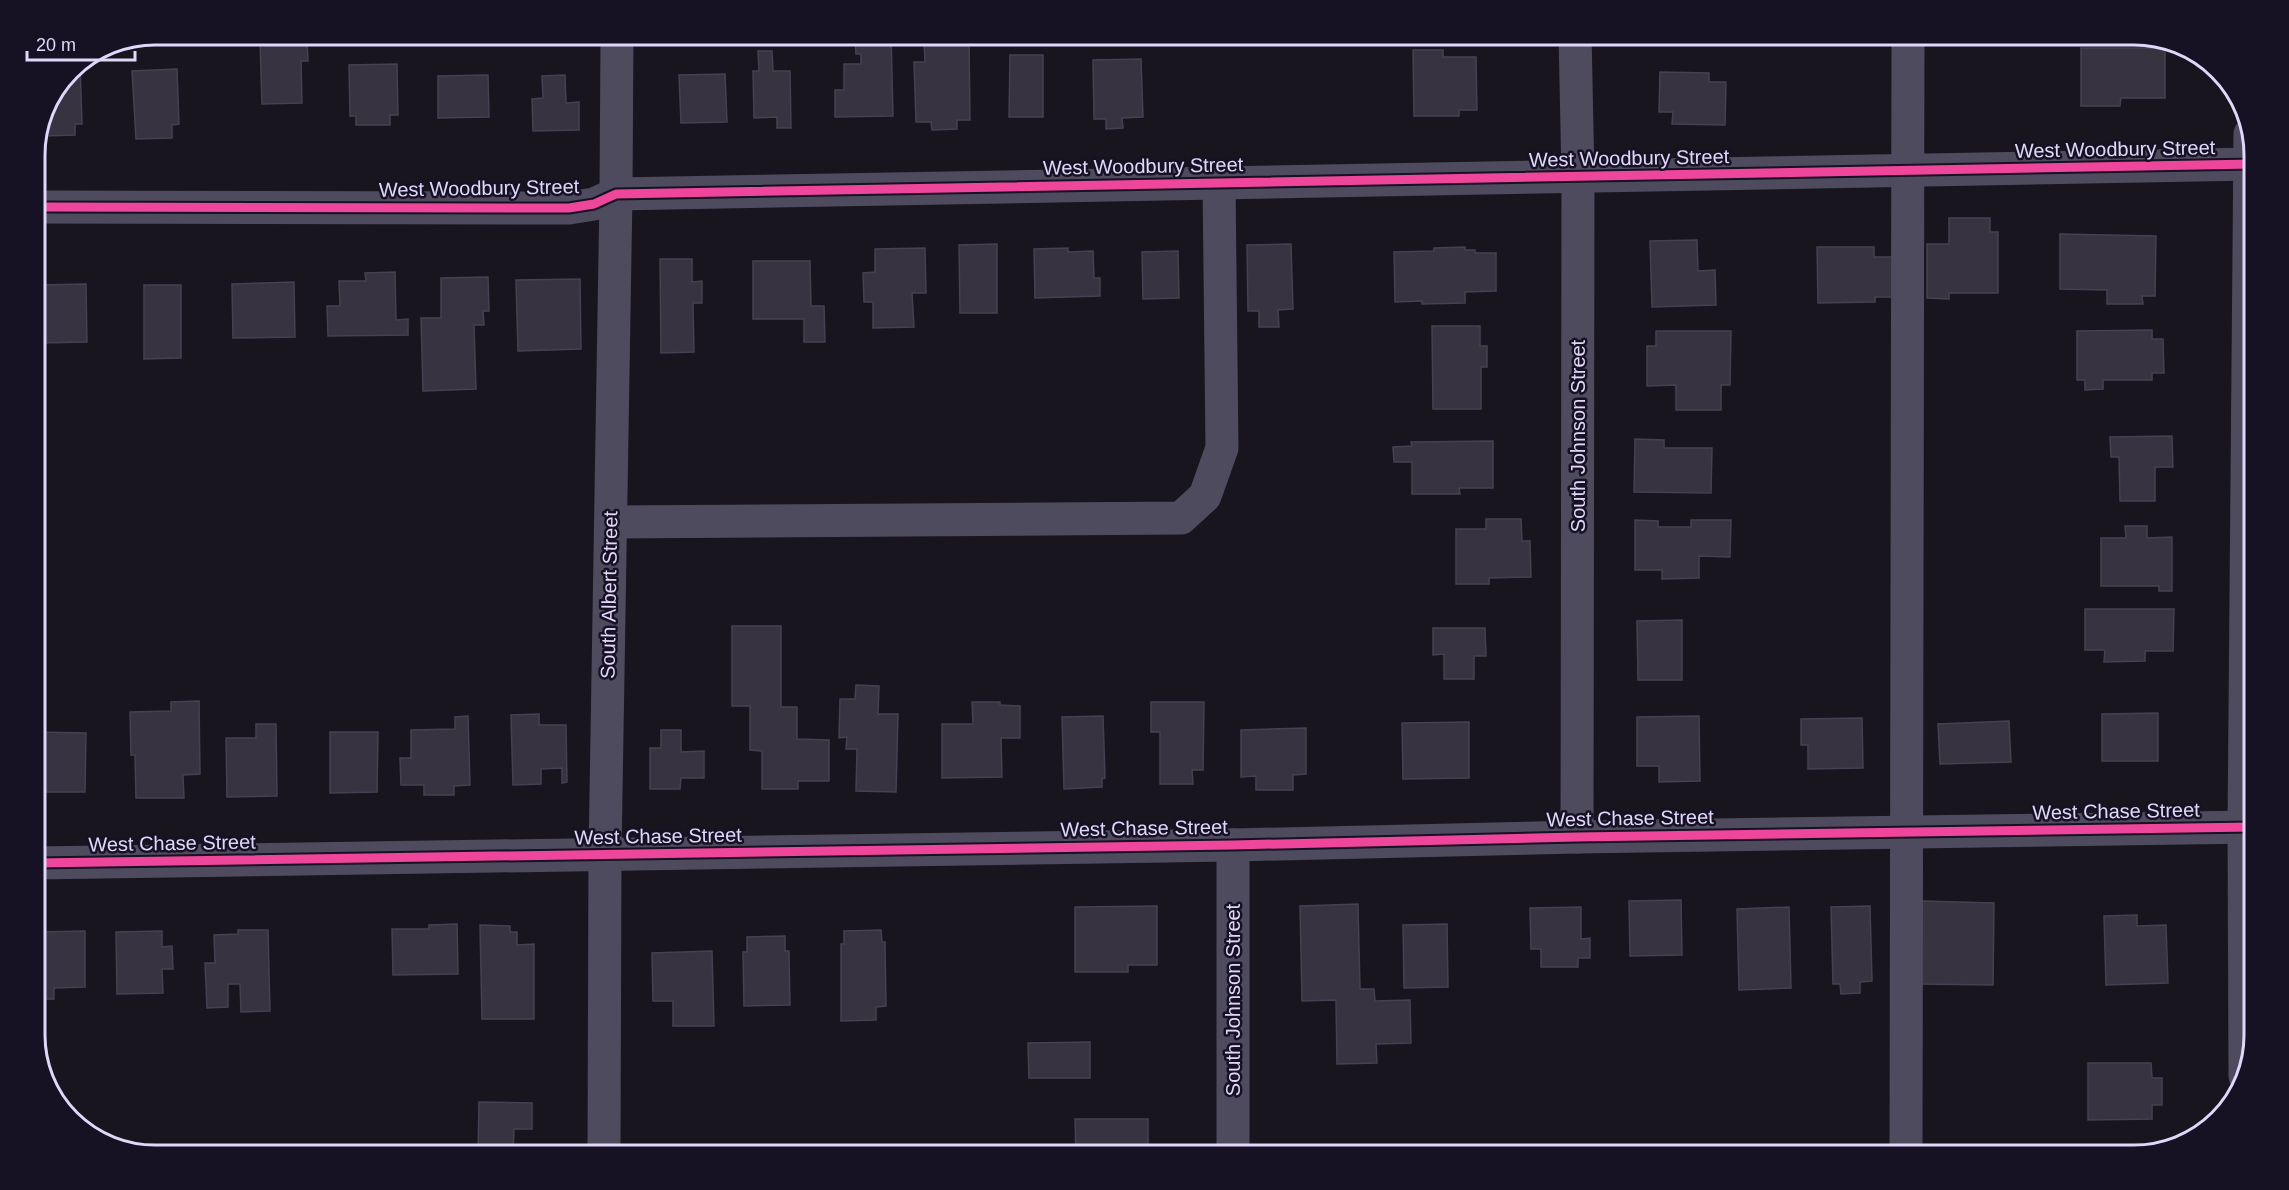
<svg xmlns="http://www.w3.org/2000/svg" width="2289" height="1190" font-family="Arial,sans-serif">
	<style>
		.building { fill: #373341; stroke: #464152; stroke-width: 1.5 }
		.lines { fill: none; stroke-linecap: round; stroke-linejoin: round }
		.minor { stroke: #4e4b5e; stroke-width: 33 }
		.cycleway-casing { stroke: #161123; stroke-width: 13 }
		.cycleway { stroke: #ed469a; stroke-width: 9 }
		.labels { text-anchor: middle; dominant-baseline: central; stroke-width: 5; stroke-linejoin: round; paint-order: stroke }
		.street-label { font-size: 20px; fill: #e0d7fa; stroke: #161123 }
		.rim { fill: none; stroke: #e0d7fa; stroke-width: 3 }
	</style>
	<rect width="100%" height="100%" fill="#18151f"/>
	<g class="building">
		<polygon points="855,34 891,34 893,116 835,117 835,90 844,90 844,64 861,64 861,54 856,54"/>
		<polygon points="307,39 308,61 301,61 302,103 262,104 260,41"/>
		<polygon points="969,40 970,120 957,120 957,129 932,130 931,122 916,122 914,62 925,62 924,41"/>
		<polygon points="2081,48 2165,48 2165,98 2121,98 2120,106 2081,106"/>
		<polygon points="1413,50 1443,50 1443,57 1476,57 1477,110 1459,110 1459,116 1414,116"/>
		<polygon points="758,51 772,51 773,71 790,71 791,128 777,128 777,117 754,118 753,71 759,71"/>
		<polygon points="1010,55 1043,55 1043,117 1009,117"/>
		<polygon points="1141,59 1143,117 1122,118 1123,128 1106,129 1106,119 1094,119 1093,60"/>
		<polygon points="80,63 82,124 75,124 75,135 45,136 45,126 40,126 44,109 70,70"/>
		<polygon points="397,64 398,115 390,115 390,125 356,125 356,116 350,116 349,65"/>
		<polygon points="177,69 179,124 172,125 172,138 136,139 132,71"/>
		<polygon points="1660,72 1709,73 1709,82 1726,82 1725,125 1672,124 1673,112 1659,112"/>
		<polygon points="725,74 727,122 681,123 679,75"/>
		<polygon points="488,75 489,117 438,118 438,76"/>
		<polygon points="565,75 566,103 579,102 579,130 533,131 532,99 543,98 542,76"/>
		<polygon points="1949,218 1990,218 1990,232 1998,232 1998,293 1949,293 1949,299 1927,298 1927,244 1949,244"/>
		<polygon points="2060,234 2156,236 2155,296 2142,296 2143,304 2107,304 2107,290 2060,289"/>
		<polygon points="1697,240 1698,271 1715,270 1716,305 1652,307 1650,241"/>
		<polygon points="997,244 997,313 960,313 959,245"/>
		<polygon points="1291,244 1293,309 1278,310 1279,327 1259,327 1259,311 1248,311 1247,245"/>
		<polygon points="1465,247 1465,250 1475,250 1475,253 1496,253 1496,291 1465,292 1465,303 1422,304 1422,301 1395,302 1394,252 1434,251 1434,248"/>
		<polygon points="1817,247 1874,247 1874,257 1894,257 1894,297 1875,297 1875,302 1818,303"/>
		<polygon points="925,248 926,293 912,293 914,327 873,328 873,302 864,302 863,273 875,272 875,249"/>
		<polygon points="1068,248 1068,252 1093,251 1094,278 1100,278 1100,296 1035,298 1034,249"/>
		<polygon points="1178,251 1179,298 1143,299 1142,252"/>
		<polygon points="660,259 692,259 692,282 702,281 702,303 693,303 694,352 661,353"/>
		<polygon points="753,261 810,261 811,306 824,306 825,342 804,342 804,319 753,319"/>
		<polygon points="395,272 396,320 408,319 408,335 328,336 327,306 340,306 339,281 366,281 365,273"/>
		<polygon points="488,277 489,311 483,311 484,325 474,325 476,389 423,391 421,318 441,318 441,278"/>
		<polygon points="580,279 581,349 518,351 516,280"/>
		<polygon points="294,282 295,337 233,338 232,284"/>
		<polygon points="86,284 87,342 39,343 38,285"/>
		<polygon points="144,285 181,285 181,358 144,359"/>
		<polygon points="1432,326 1480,326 1480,346 1487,346 1487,367 1481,367 1481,409 1433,409"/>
		<polygon points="2152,330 2152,339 2163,339 2164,373 2152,373 2152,380 2103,380 2103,389 2085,390 2085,380 2077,380 2077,331"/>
		<polygon points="1656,331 1731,331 1730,385 1721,385 1721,410 1676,410 1676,385 1647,386 1647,346 1656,346"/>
		<polygon points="2172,436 2173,467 2155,467 2155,501 2120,501 2119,457 2111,457 2110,437"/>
		<polygon points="1635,439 1664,440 1664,448 1712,448 1711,493 1634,492"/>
		<polygon points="1493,441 1493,488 1459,488 1460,494 1412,494 1412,462 1394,462 1393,447 1412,446 1411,442"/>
		<polygon points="1486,519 1521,519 1522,541 1530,541 1531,577 1489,578 1489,584 1456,584 1456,529 1486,529"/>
		<polygon points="1635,520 1658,521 1658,527 1691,527 1691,520 1731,520 1730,557 1699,556 1699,578 1662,579 1662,570 1635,570"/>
		<polygon points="2125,526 2147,526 2147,538 2172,537 2172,591 2159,591 2159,586 2101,586 2101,538 2126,538"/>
		<polygon points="2085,609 2174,609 2173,651 2145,651 2145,661 2104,662 2105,650 2085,650"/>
		<polygon points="1682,620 1682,680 1638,680 1637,621"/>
		<polygon points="732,626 781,626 781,707 797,707 797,739 829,740 829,781 798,781 798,789 762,789 762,751 750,750 750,706 732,706"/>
		<polygon points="1433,628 1485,628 1486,656 1474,656 1474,679 1444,679 1444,654 1433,655"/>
		<polygon points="856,685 879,686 878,714 898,714 896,792 856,791 857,749 846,749 847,737 839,738 840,699 855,699"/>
		<polygon points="199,701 200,774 183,775 184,798 136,798 135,755 131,755 130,712 171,711 171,702"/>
		<polygon points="972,702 1000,702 1000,705 1020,706 1020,738 1001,738 1002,777 942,778 942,724 973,724"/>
		<polygon points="1151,702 1204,702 1203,770 1192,770 1193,784 1160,784 1160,732 1151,732"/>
		<polygon points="2158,713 2158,761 2102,761 2102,714"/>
		<polygon points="539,714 539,725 566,725 567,782 562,783 562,768 541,769 541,784 513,785 511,715"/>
		<polygon points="468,716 470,785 454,786 454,795 424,795 424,785 401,785 400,758 411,758 411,730 455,729 455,717"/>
		<polygon points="1103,716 1105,778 1102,779 1102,787 1064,789 1062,717"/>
		<polygon points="1699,716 1700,781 1659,782 1659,766 1637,766 1637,717"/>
		<polygon points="1862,718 1863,768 1808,769 1808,745 1801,745 1801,719"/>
		<polygon points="2009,721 2011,762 1940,764 1938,724"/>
		<polygon points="1469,722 1469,778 1403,779 1402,723"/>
		<polygon points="256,724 276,724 277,796 227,797 226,738 256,738"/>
		<polygon points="1306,728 1306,774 1293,775 1293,790 1256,790 1256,776 1241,777 1241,730"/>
		<polygon points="661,730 681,730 681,752 704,751 704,778 681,778 680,789 650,789 650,748 661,748"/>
		<polygon points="35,732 86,733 85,792 35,792"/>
		<polygon points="330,732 378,732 377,792 330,793"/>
		<polygon points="1681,900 1682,955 1630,956 1629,901"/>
		<polygon points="1922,901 1994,903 1993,985 1921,984"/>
		<polygon points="1358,904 1360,989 1374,989 1375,1001 1410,1000 1411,1043 1376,1044 1377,1063 1337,1064 1336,1000 1302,1001 1300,906"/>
		<polygon points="1157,906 1157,965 1128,965 1128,972 1075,972 1075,907"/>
		<polygon points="1870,906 1872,981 1860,982 1860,993 1841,994 1840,984 1833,984 1831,907"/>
		<polygon points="1581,907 1581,939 1590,938 1590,958 1578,958 1578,967 1541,967 1541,949 1531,949 1530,908"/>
		<polygon points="1789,907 1791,988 1739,990 1737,909"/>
		<polygon points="2137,915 2137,926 2166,925 2168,983 2106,985 2104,916"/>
		<polygon points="457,924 458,974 393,975 392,929 429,929 429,925"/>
		<polygon points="1447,924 1448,987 1404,988 1403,925"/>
		<polygon points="480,925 510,926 510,932 517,932 517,945 534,944 534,1019 482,1019"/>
		<polygon points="238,930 268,930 270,1011 241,1012 240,984 228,984 228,1007 207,1008 205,963 215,963 214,935 238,934"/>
		<polygon points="881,930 882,942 885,942 886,1006 876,1007 876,1020 841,1021 841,944 844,944 844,931"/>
		<polygon points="85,931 85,987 54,988 54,999 36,999 35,932"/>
		<polygon points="162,931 162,947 172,946 173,969 162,969 163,993 117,994 116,932"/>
		<polygon points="785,936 785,951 789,951 790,1005 744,1006 743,952 747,952 747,937"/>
		<polygon points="712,951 714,1026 673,1026 673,1001 653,1001 652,953"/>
		<polygon points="1090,1042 1090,1078 1029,1078 1028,1043"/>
		<polygon points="2088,1063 2151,1063 2152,1078 2162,1078 2162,1105 2152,1105 2152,1119 2088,1120"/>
		<polygon points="479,1102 532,1103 532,1129 514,1129 513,1155 478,1155"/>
		<polygon points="1075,1119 1148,1119 1148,1155 1076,1155"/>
	</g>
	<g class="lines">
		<g class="minor">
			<polyline points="1575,34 1578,177 1577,837"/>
			<polyline points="35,207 569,208 594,204 616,194 2254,164"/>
			<polyline points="611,522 1181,518 1205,496 1222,448 1219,183"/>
			<polyline points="1233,845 1233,1155"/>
			<polyline points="35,863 1233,845 1577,837 2254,827"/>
			<polyline points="2245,1076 2244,827 2250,134"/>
			<polyline points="604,1155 605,854 616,194 617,34"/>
			<polyline points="1906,1155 1908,34"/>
		</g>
		<defs>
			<g id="cycleway">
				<polyline points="35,207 569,208 594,204 616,194 2254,164"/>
				<polyline points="35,863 1233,845 1577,837 2254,827"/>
			</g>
		</defs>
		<use href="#cycleway" class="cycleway-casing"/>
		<use href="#cycleway" class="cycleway"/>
	</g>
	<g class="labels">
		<g class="street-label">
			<text transform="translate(2115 149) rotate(-1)">West Woodbury Street</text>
			<text transform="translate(1629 158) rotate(-1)">West Woodbury Street</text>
			<text transform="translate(1143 166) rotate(-1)">West Woodbury Street</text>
			<text transform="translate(479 188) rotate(-1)">West Woodbury Street</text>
			<text transform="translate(1578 436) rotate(-90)">South Johnson Street</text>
			<text transform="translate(609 595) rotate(-89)">South Albert Street</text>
			<text transform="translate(2116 811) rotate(-1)">West Chase Street</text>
			<text transform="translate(1630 818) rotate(-1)">West Chase Street</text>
			<text transform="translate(1144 828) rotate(-1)">West Chase Street</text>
			<text transform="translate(658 836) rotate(-1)">West Chase Street</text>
			<text transform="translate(172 843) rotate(-1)">West Chase Street</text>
			<text transform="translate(1233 1000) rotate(-90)">South Johnson Street</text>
		</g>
	</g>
	<path d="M0 0H2289V1190H0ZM155 45H2134A110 110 0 0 1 2244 155V1035A110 110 0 0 1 2134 1145H155A110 110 0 0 1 45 1035V155A110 110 0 0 1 155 45Z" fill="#161123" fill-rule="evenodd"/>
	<path class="rim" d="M155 45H2134A110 110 0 0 1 2244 155V1035A110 110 0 0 1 2134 1145H155A110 110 0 0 1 45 1035V155A110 110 0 0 1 155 45Z"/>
	<path d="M27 51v9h108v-9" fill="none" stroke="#e0d7fa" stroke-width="3"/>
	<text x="36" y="51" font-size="18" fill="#e0d7fa" stroke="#161123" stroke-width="4.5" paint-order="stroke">20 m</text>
</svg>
